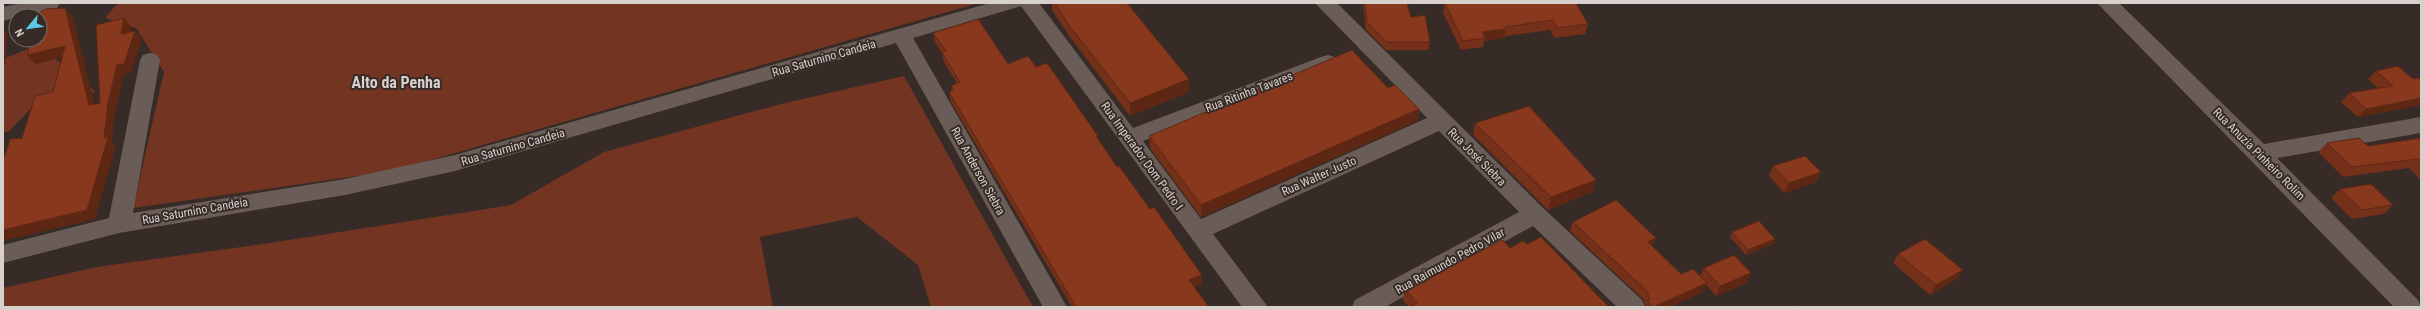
<svg xmlns="http://www.w3.org/2000/svg" width="2424" height="310" font-family="'Roboto Condensed',sans-serif">
	<style>
		.green { fill: #733522 }
		.lines { fill: none; stroke-linecap: round; stroke-linejoin: round }
		.minor { fill: #6a5d58; fill-rule: evenodd }
		.wall { fill: #743019 }
		.shaded-wall { fill: #5e2714 }
		.building { fill: #87381d; stroke: #5e2714 }
		.labels { text-anchor: middle; dominant-baseline: central; stroke-width: 4; stroke-linejoin: round; paint-order: stroke }
		.street-label { font-size: 12px; fill: #d8d0cd; stroke: #362b27 }
		.district-label { font-size: 16px; font-weight: bold; fill: #d8d0cd; stroke: #362b27 }
	</style>
	<rect width="100%" height="100%" fill="#362b27"/>
	<g class="green">
		<polygon points="118,3 979,3 392,171 133,208 164,72 136,28 105,18"/>
		<polygon points="38,45 96,92 35,104 8,132 3,132 3,59"/>
		<polygon points="904,76 1033,307 931,307 918,265 857,217 760,237 773,307 3,307 3,288 97,267 270,243 511,205 604,152 781,104"/>
	</g>
	<g class="lines">
		<g class="minor">
			<polygon points="22,3 60,3 57,8 3,21 3,7"/>
			<polygon points="990,3 1039,3 1133,128 1321,57 1328,55 1335,57 1338,62 1335,67 1143,141 1201,219 1427,118 1315,3 1337,3 1543,208 1642,300 1645,307 1617,307 1533,226 1385,307 1352,307 1355,300 1519,212 1439,131 1213,234 1268,307 1242,307 1021,6 913,38 1067,307 1043,307 896,43 455,171 345,195 119,233 3,263 3,245 109,218 140,60 143,55 150,53 157,55 160,60 133,213 345,179 455,155"/>
			<polygon points="2097,3 2119,3 2264,144 2421,117 2421,133 2277,158 2418,300 2421,307 2394,307"/>
		</g>
	</g>
	<g class="wall">
		<polygon points="1052,3 1127,3 1189,92 1130,116 1070,37 1052,10"/>
		<polygon points="1363,3 1407,3 1411,17 1430,42 1428,50 1386,50 1366,30"/>
		<polygon points="1445,3 1588,24 1585,34 1554,38 1550,30 1505,36 1504,38 1484,41 1483,47 1461,50 1443,13"/>
		<polygon points="933,33 1008,64 1036,67 1099,140 1117,167 1202,284 1194,287 1209,307 1072,307 951,102 949,92 952,91 951,86 957,83 944,62 942,53 935,42"/>
		<polygon points="2376,71 2413,79 2421,80 2421,105 2358,117 2341,102 2349,93 2378,88 2368,79"/>
		<polygon points="1388,88 1419,109 1417,121 1201,217 1150,148 1149,136"/>
		<polygon points="1475,123 1592,192 1548,210 1473,135"/>
		<polygon points="2421,138 2421,180 2409,168 2343,177 2318,152 2327,143 2368,146"/>
		<polygon points="1773,166 1821,172 1816,182 1784,193 1769,176"/>
		<polygon points="2340,189 2393,205 2384,214 2352,219 2331,198"/>
		<polygon points="1573,222 1656,238 1652,246 1681,274 1700,276 1704,268 1746,283 1716,296 1706,285 1703,292 1670,307 1644,307 1645,304 1643,299 1570,231"/>
		<polygon points="1732,232 1775,239 1773,244 1746,255 1730,237"/>
		<polygon points="1527,244 1409,307 1403,300 1405,289 1510,248"/>
		<polygon points="1898,254 1957,279 1930,295 1893,263"/>
		<polygon points="2421,288 2421,294 2418,291"/>
	</g>
	<g class="shaded-wall">
		<polygon points="65,8 73,17 97,114 89,105"/>
		<polygon points="124,18 131,27 128,43 121,34"/>
		<polygon points="1506,29 1504,38 1484,41 1485,38 1482,32"/>
		<polygon points="3,30 7,34 5,64 3,64"/>
		<polygon points="135,31 142,40 131,73 124,74 115,112 112,142 116,146 95,219 3,241 3,230 104,138 108,103 117,65"/>
		<polygon points="65,46 73,55 35,64 27,55"/>
		<polygon points="1189,79 1189,92 1130,116 1130,103"/>
		<polygon points="2421,98 2421,105 2358,117 2366,109"/>
		<polygon points="1419,109 1417,121 1201,217 1201,205"/>
		<polygon points="1821,172 1816,182 1784,193 1789,183"/>
		<polygon points="1596,180 1592,192 1548,210 1551,197"/>
		<polygon points="1656,238 1652,247 1648,242"/>
		<polygon points="1775,239 1773,244 1746,255 1748,250"/>
		<polygon points="1963,270 1957,279 1930,295 1936,285"/>
		<polygon points="1751,273 1746,283 1716,296 1720,286"/>
		<polygon points="1202,275 1202,284 1189,290 1189,280"/>
		<polygon points="1707,283 1703,292 1670,307 1654,307"/>
	</g>
	<g class="building">
		<polygon points="1055,3 1127,3 1189,79 1130,103 1068,24"/>
		<polygon points="1365,3 1407,3 1411,17 1425,15 1430,42 1387,42 1367,22"/>
		<polygon points="1445,3 1576,3 1588,24 1557,28 1553,20 1505,27 1506,29 1482,32 1485,38 1463,41"/>
		<polygon points="65,8 89,105 100,103 96,25 124,18 121,34 135,31 124,64 117,65 108,103 104,138 108,137 87,210 3,230 3,155 5,156 10,139 22,138 35,96 53,92 65,46 27,55 31,40 40,40 40,16 36,16 36,15 46,9"/>
		<polygon points="978,19 1008,64 1028,56 1036,67 1047,63 1098,136 1096,136 1117,167 1119,166 1150,209 1154,207 1202,275 1189,280 1209,307 1076,307 949,92 954,90 951,86 960,82 942,53 946,51 933,33"/>
		<polygon points="1352,50 1388,88 1395,85 1419,109 1201,205 1149,136"/>
		<polygon points="2398,66 2413,79 2418,78 2421,80 2421,98 2366,109 2349,93 2393,86 2376,71"/>
		<polygon points="1529,106 1596,180 1551,197 1475,123"/>
		<polygon points="2359,138 2368,146 2421,138 2421,161 2418,159 2352,167 2327,143"/>
		<polygon points="1805,156 1821,172 1789,183 1773,166"/>
		<polygon points="2371,184 2393,205 2362,210 2340,189"/>
		<polygon points="1616,200 1656,238 1648,242 1681,274 1693,269 1707,283 1653,307 1647,300 1650,299 1646,290 1573,222"/>
		<polygon points="1759,221 1775,239 1748,250 1732,232"/>
		<polygon points="1541,237 1609,307 1409,307 1417,303 1405,289 1503,240 1510,248 1523,241 1527,244"/>
		<polygon points="1925,239 1963,270 1936,285 1898,254"/>
		<polygon points="1734,255 1751,273 1720,286 1704,268"/>
		<polygon points="1795,305 1797,307 1791,307"/>
	</g>
	<g class="labels">
		<g class="street-label">
			<text transform="translate(824 58) rotate(-16)">Rua Saturnino Candeia</text>
			<text transform="translate(1249 92) rotate(-21)">Rua Ritinha Tavares</text>
			<text transform="translate(513 147) rotate(-16)">Rua Saturnino Candeia</text>
			<text transform="translate(2259 154) rotate(45)">Rua Anuzia Pinheiro Rolim</text>
			<text transform="translate(1142 156) rotate(54)">Rua Imperador Dom Pedro I</text>
			<text transform="translate(1477 157) rotate(45)">Rua José Siebra</text>
			<text transform="translate(978 171) rotate(61)">Rua Anderson Siebra</text>
			<text transform="translate(1319 176) rotate(-24)">Rua Walter Justo</text>
			<text transform="translate(195 211) rotate(-10)">Rua Saturnino Candeia</text>
			<text transform="translate(1450 261) rotate(-29)">Rua Raimundo Pedro Vilar</text>
		</g>
		<g class="district-label">
			<text x="396" y="82">Alto da Penha</text>
		</g>
	</g>
	<rect width="2424" height="310" fill="none" stroke="#d8d0cd" stroke-width="8"/>
	<g transform="translate(28 28) rotate(241)"><circle r="19" fill="#362b27" stroke="#776d69"/>
	<path d="M0-3L7 15L0 10L-7 15Z" fill="#5ac8e6"/>
	<text y="-6" font-size="11" font-weight="bold" text-anchor="middle" fill="#d8d0cd">N</text>
	</g>
</svg>
